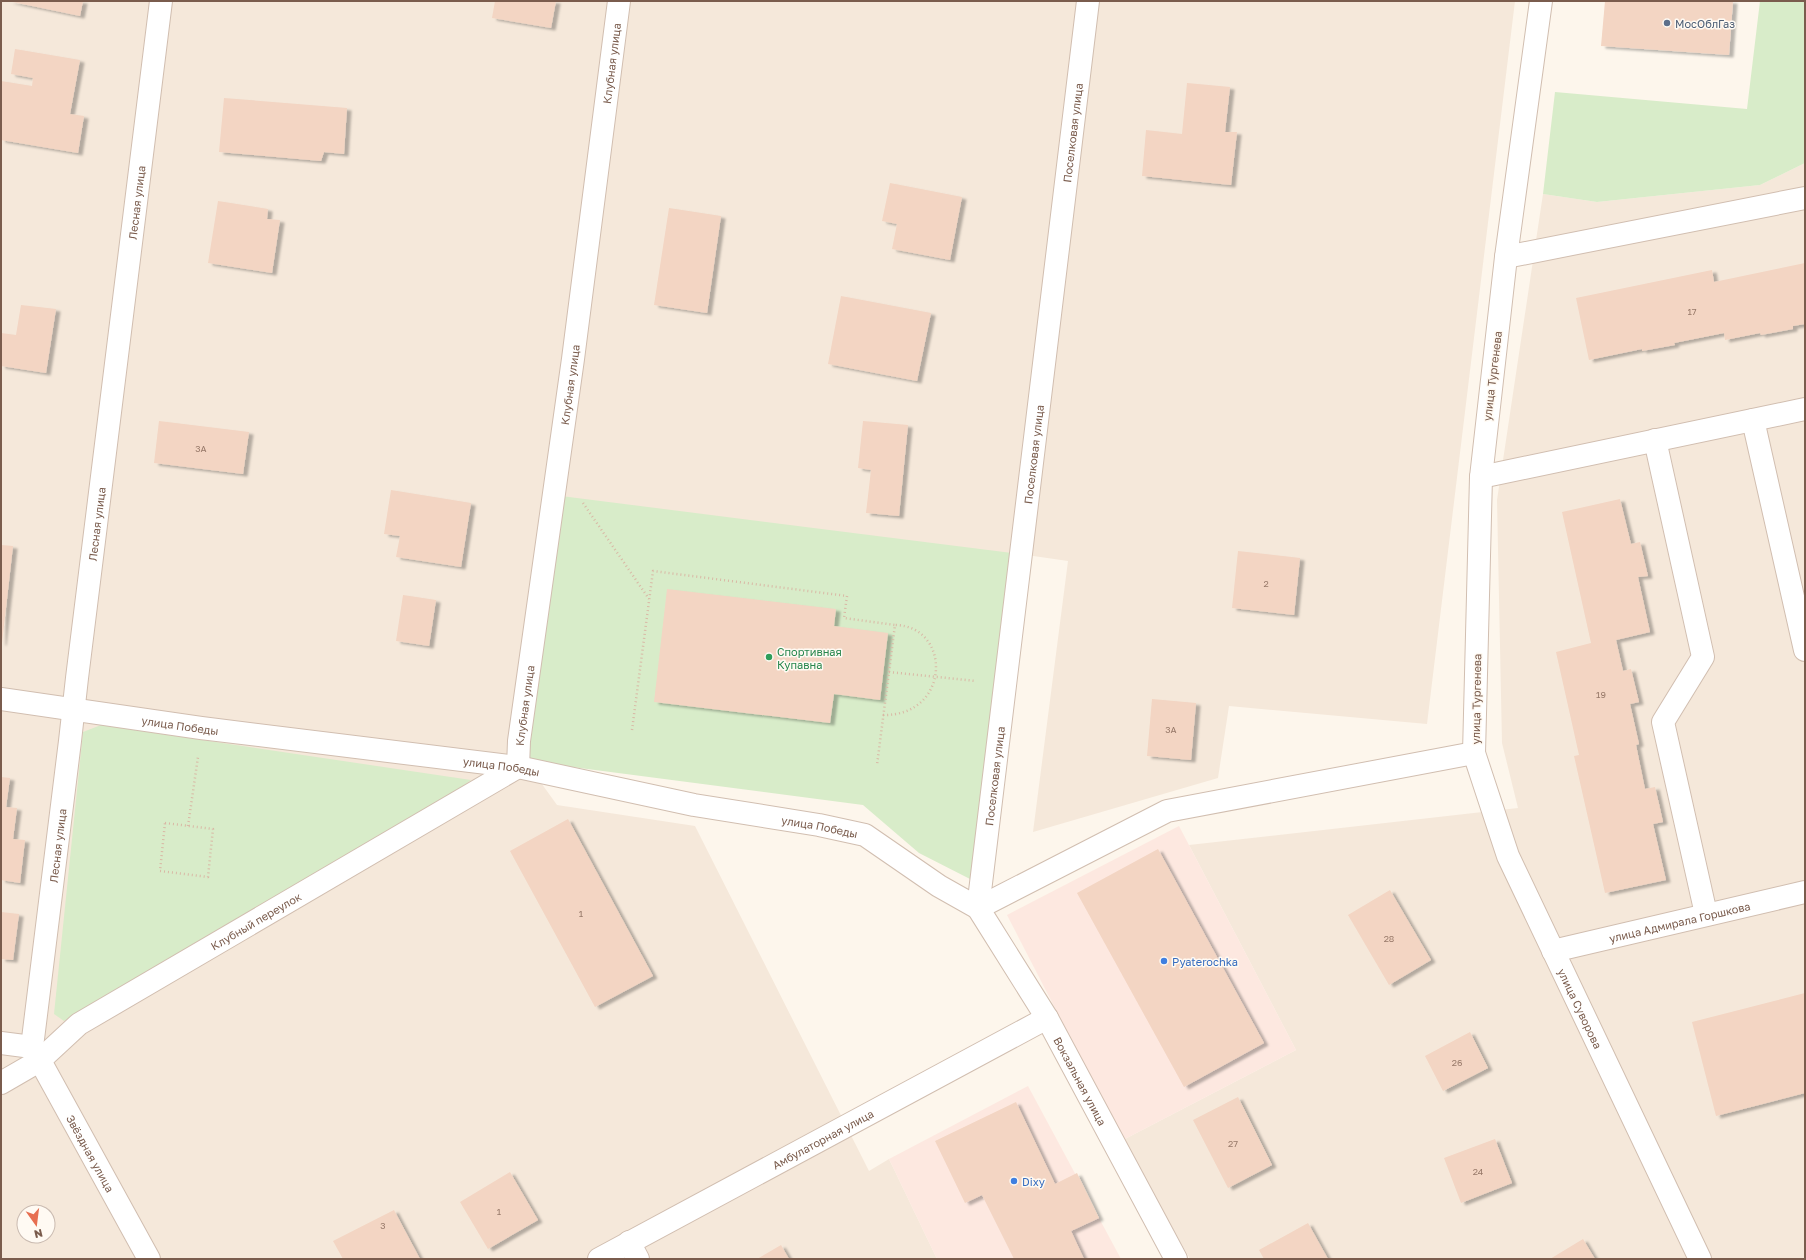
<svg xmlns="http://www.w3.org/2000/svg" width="1806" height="1260" font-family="'Golos Text',sans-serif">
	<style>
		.residential { fill: #f5e8da; fill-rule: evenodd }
		.commercial { fill: #fde8e0 }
		.green { fill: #d8ecc9 }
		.building { fill: #f3d5c3; filter: url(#shadow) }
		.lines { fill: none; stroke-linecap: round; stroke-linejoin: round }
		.minor-casing { stroke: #d1beb0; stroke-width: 24 }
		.path { stroke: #d9b8a5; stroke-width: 2.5; stroke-dasharray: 1 3; stroke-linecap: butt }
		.minor { stroke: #fff; stroke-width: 22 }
		.service-dot { fill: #5c6f8a; stroke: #fffaf3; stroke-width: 1.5 }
		.leisure-dot { fill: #2e9e5b; stroke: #fffaf3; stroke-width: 1.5 }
		.shop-dot { fill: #3f7fe0; stroke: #fffaf3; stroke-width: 1.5 }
		.labels { text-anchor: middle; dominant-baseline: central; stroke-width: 3; stroke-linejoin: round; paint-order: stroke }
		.number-label { font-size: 9px; fill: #987a6a }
		.service-label { font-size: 11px; fill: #4e5e75; stroke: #fffaf3; text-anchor: start }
		.street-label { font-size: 11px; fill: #7a5c4d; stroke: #fffaf3 }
		.leisure-label { font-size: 11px; fill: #27864d; stroke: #fffaf3; text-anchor: start }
		.shop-label { font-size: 11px; fill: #366cbe; stroke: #fffaf3; text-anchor: start }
	</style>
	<defs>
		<filter id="shadow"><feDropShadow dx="4.5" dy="2.5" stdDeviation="1" flood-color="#0004"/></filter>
	</defs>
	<rect width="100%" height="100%" fill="#fdf6ec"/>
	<g class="residential">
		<path d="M1,1h1514l-88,723 -198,-18 -11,72 -185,54 35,-271 -56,-8 -486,209 31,43 138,21 174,345 20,-12 48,100h-936zM24,1212h24v24h-24z"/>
		<polygon points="1805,163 1805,1259 1190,1259 1123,1140 1296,1050 1189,845 1518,808 1502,743 1497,500 1543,194 1597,202 1760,185"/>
	</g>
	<g class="commercial">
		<polygon points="1179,826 1296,1050 1123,1140 1007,915"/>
		<polygon points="1028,1086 1121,1259 937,1259 889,1159"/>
	</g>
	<g class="green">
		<polygon points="1760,1 1805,1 1805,163 1760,185 1597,202 1543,194 1555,92 1747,109"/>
		<polygon points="561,496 1012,553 970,879 919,853 863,805 526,761"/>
		<polygon points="101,725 471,780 445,800 64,1021 54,1014 83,732"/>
	</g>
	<g class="building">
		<polygon points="8,1 83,1 80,16"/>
		<polygon points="495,1 556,1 551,28 492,18"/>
		<polygon points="1605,1 1733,1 1729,55 1601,46"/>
		<polygon points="15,49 80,60 70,114 84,116 78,153 1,140 1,81 32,86 33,78 11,74"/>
		<polygon points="1187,83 1230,87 1225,132 1237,132 1231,185 1142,176 1146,130 1182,134"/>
		<polygon points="224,98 347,108 344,154 324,152 321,161 219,152"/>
		<polygon points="890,183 962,197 950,260 892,249 897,224 882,221"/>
		<polygon points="218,201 268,209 267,219 280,220 272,273 208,263"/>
		<polygon points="669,208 721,216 707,313 654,305"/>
		<polygon points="1805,263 1805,324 1793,326 1793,329 1761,335 1760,333 1725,340 1724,333 1674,343 1675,345 1642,351 1642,349 1589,360 1576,298 1712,270 1714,282"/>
		<polygon points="841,296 931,313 917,381 828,364"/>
		<polygon points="21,305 56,309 46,373 1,366 1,333 16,335"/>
		<polygon points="159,421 249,432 243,474 154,463"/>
		<polygon points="863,421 908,425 899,516 866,513 871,470 858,468"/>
		<polygon points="391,490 471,503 461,567 396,557 400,536 384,534"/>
		<polygon points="1620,499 1631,544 1640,542 1648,576 1638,577 1650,632 1616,640 1623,671 1631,669 1639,702 1630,704 1639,744 1636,745 1645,789 1655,787 1659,804 1663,822 1653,824 1666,880 1605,893 1574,756 1579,755 1556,652 1591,643 1562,512"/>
		<polygon points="1,545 13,546 2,643 1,643"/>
		<polygon points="1238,551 1300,558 1294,615 1232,608"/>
		<polygon points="667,589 836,609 834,626 888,633 880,700 834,694 830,723 654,702"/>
		<polygon points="403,595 436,600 429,646 396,641"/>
		<polygon points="1152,699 1196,703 1191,760 1147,756"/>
		<polygon points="1,777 10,778 6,807 17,808 13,839 25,840 20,883 1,880"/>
		<polygon points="568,819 653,976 595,1007 510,851"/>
		<polygon points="1158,849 1264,1043 1184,1087 1077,893"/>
		<polygon points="1390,890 1431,960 1389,985 1348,915"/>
		<polygon points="1,912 19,914 13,960 1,959"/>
		<polygon points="1805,993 1805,1093 1716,1116 1692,1022"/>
		<polygon points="1470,1032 1488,1068 1443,1091 1425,1056"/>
		<polygon points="1238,1097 1272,1165 1228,1188 1193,1120"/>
		<polygon points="1016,1102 1055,1184 1077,1173 1099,1218 1071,1231 1084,1259 1014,1259 982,1195 965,1203 935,1141"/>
		<polygon points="1495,1139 1512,1183 1461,1203 1444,1158"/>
		<polygon points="510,1172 538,1220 488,1249 460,1202"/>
		<polygon points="394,1210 420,1259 343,1259 333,1241"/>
		<polygon points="1308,1223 1328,1259 1264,1259 1259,1250"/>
		<polygon points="1583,1239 1595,1259 1550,1259"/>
		<polygon points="781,1245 789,1259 757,1259"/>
	</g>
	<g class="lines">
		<defs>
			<g id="minor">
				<path id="s1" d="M1541,1l-35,256 -25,220 -7,276 34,103 192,403"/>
				<polyline points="1506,257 1805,198"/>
				<polyline points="1753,420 1805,650"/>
				<polyline points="1655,440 1703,657 1663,722 1706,914"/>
				<polyline points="1481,477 1805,409"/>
				<path id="s2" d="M1,699l200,29 317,39 176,38 125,20 46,10 74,51 39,22 69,110 129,241"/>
				<path id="s3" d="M978,908l110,-907"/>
				<polyline points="978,908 1167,811 1474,753"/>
				<path id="s4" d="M1553,951l252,-59"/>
				<polyline points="1,1043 32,1047"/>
				<path id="s5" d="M32,1047l38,-306 7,-63 84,-677"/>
				<path id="s6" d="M33,1048l116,211"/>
				<path id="s7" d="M1,1083l38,-22 40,-37 439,-257 1,-26 54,-382 46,-358"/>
				<polyline points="629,1242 638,1259"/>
				<path id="s8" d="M599,1259l448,-241"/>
			</g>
		</defs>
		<use href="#minor" class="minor-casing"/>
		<g class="path">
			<polyline points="583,503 649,599"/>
			<polyline points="889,672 976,681"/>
			<path d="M883,715c68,1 69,-89 12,-90"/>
			<polyline points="632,730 653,571 847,596 844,618 895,625 877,765"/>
			<polygon points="165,823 213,829 208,877 160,871"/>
			<polyline points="188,826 198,757"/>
		</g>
		<use href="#minor" class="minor"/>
	</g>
	<circle class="service-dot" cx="1667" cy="23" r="4"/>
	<circle class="leisure-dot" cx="769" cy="657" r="4"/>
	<g class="shop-dot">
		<circle cx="1164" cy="961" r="4"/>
		<circle cx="1014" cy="1181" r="4"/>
	</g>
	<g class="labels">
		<g class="number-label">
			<text x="1692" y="311">17</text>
			<text x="201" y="448">3А</text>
			<text x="1266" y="583">2</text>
			<text x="1601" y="694">19</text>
			<text x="1171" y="729">3А</text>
			<text x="581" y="913">1</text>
			<text x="1389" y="938">28</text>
			<text x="1457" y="1062">26</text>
			<text x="1233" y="1143">27</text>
			<text x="1478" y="1171">24</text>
			<text x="499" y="1211">1</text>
			<text x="383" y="1225">3</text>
		</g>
		<g class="service-label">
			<text x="1675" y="23">МосОблГаз</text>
		</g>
		<g class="street-label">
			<text stroke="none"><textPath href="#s7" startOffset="1317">Клубная улица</textPath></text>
			<text stroke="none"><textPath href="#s3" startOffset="781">Поселковая улица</textPath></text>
			<text stroke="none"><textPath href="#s5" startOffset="851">Лесная улица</textPath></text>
			<text transform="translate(1492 376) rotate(-83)">улица Тургенева</text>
			<text stroke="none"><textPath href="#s7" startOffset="993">Клубная улица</textPath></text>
			<text stroke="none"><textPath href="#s3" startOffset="457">Поселковая улица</textPath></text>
			<text stroke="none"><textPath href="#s5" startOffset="527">Лесная улица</textPath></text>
			<text transform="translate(1476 699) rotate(-89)">улица Тургенева</text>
			<text stroke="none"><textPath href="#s7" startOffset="669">Клубная улица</textPath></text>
			<text stroke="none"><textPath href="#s2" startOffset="181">улица Победы</textPath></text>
			<text stroke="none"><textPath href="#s2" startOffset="505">улица Победы</textPath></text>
			<text stroke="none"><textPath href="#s3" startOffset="133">Поселковая улица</textPath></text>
			<text stroke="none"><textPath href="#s2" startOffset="829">улица Победы</textPath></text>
			<text stroke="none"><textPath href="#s5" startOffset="203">Лесная улица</textPath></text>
			<text stroke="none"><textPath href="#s7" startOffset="303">Клубный переулок</textPath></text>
			<text stroke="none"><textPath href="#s4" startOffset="130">улица Адмирала Горшкова</textPath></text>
			<text stroke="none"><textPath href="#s1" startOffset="1033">улица Суворова</textPath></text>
			<text stroke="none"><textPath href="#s2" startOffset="1211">Вокзальная улица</textPath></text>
			<text stroke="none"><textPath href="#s8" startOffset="254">Амбулаторная улица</textPath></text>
			<text stroke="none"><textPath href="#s6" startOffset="120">Звёздная улица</textPath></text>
		</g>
		<g class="leisure-label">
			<text x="777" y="651">Спортивная<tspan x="777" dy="13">Купавна</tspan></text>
		</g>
		<g class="shop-label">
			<text x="1172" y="961">Pyaterochka</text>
			<text x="1022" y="1181">Dixy</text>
		</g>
	</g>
	<rect width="1806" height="1260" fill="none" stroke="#7a5c4d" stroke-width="4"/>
	<g transform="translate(36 1224) rotate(166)"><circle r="19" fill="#fffaf3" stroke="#cabbb1"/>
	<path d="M0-3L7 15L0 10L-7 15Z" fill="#e76f51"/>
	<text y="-6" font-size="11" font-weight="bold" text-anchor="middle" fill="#7a5c4d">N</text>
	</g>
</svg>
